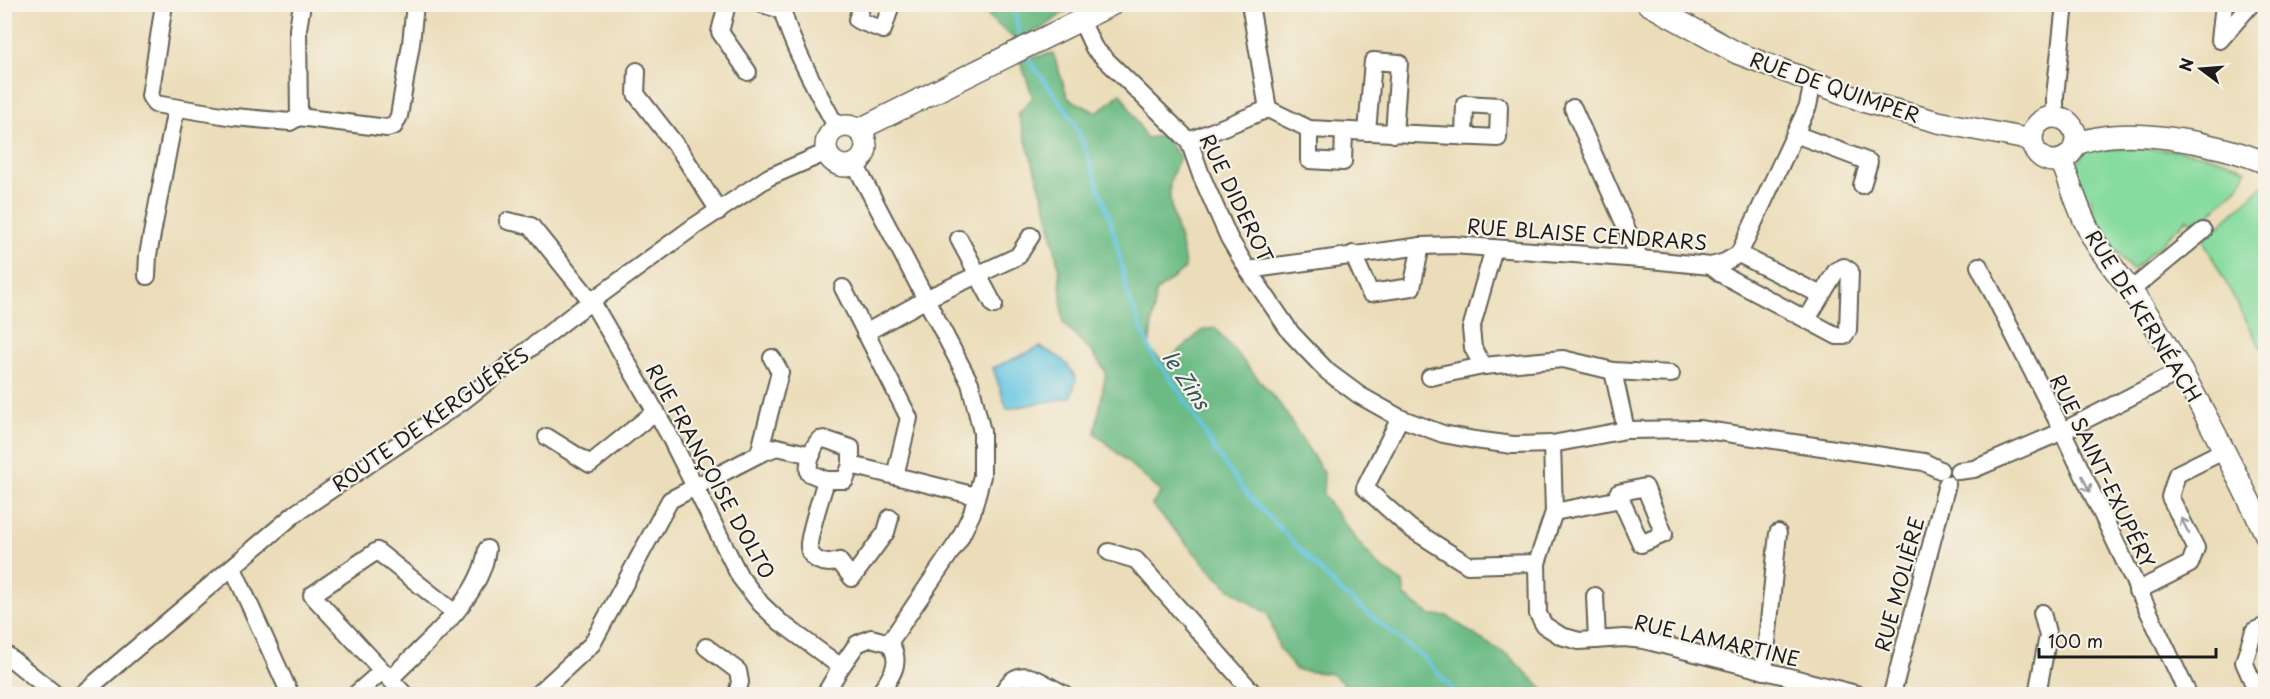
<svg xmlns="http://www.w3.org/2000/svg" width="2270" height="699" font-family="'Playpen Sans',sans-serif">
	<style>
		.green { fill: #86db9e; stroke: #517c5d; stroke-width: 1.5 }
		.forest { fill: #6cbb85; stroke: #446c50; stroke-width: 1.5 }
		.water { fill: #63c5e1; stroke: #40707e; stroke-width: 1.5 }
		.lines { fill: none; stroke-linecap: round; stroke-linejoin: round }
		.stream { stroke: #63c5e1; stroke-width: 4 }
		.minor-casing { stroke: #646053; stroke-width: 20 }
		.major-casing { stroke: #646053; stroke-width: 24 }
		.minor { stroke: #fff; stroke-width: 16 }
		.major { stroke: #fff; stroke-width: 21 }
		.oneway { stroke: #999 }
		.labels { text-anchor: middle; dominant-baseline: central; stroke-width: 4.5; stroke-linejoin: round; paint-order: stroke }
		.street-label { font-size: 20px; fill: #1c1c1c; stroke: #f7f3e8 }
		.water-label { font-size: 21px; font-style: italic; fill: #355761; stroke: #f7f3e8 }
	</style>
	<rect width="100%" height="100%" fill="#f7f3e8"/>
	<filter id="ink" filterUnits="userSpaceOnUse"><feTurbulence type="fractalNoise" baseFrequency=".0167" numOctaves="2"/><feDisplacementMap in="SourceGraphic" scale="12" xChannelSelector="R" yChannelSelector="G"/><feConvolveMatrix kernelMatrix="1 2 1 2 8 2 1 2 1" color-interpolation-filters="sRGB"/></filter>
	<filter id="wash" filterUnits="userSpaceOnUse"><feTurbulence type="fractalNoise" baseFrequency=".008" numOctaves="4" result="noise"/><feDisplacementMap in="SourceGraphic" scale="24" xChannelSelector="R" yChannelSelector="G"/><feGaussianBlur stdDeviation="1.35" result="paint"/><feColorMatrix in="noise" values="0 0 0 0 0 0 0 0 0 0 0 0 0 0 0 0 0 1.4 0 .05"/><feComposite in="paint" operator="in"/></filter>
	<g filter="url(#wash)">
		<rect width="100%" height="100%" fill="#ebddb9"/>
		<g class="green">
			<path d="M2087,148c52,2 112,-4 159,22l-7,17 -43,39 -9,-7 -55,52c-14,-20 -42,-46 -40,-72h-6l-11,-33z"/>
			<polygon points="2265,184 2265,346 2261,348 2203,240"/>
		</g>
		<g class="forest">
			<polygon points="983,5 1074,5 1044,27 1016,40 989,17"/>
			<path d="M1053,53l15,45 29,15 24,-20 25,45 17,-2 17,21c-3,8 -9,18 -10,27 -3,30 14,56 15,85l-29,23 -7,57 16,14 38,-33 12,-2 67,79 16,26 26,40 -1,22 36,48 19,22 25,18 2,13 25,19 17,1 35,24 27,16 36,35 57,3h-246l-24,-20 -36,-4 -17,-22 -11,-34 -39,-26 -19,-18 -58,-65 9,-13 -66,-59 11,-61 -15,-21 -28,-28 -4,-54 -12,-59 -29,-96 15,-17 -13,-36z"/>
		</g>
		<path class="water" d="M1040,347c19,9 27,13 36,32l-5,18 -64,12 -14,-41z"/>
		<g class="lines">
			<g class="stream">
				<polyline points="1014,4 1020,42"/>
				<polyline points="1025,55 1072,118 1084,145 1111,222 1123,270 1127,293 1152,354 1177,387 1218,455 1247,494 1339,590 1426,660 1457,694"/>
			</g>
		</g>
	</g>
	<g filter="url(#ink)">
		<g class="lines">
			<defs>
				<g id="minor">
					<polyline points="164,4 150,96 155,104 234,117 290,122 299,117 387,128 394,126 399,116 411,44 415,4"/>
					<polyline points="727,4 720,32 748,72"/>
					<polyline points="762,4 782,10"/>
					<path d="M782,4c1,27 41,98 55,124"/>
					<polyline points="862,4 857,20 883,30 889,11 886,4"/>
					<polyline points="1250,4 1268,109"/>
					<polyline points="2224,4 2220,40 2251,4"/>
					<polyline points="1081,20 1094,48 1189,141 1201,175 1229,238 1248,270 1291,333 1328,372 1359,395 1400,418 1443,434 1475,440 1513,445 1552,444 1626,430 1699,429 1924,462 1940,470"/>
					<polyline points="637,71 636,94 681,152 719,211"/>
					<polyline points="1573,108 1640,259"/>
					<polyline points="1268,109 1309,129 1498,138 1499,106 1465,104 1464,137"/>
					<polyline points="299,117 298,29 302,4"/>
					<polyline points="2055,117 2055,96 2065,4"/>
					<polyline points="1309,129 1309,160 1343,162 1344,131"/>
					<polyline points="1367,132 1373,61 1399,63 1394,134"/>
					<polyline points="1795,134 1869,162 1862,185"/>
					<polyline points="1189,141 1268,109"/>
					<polyline points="855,164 970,383 982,432 982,476 972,513 959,540 889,643"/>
					<polyline points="508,221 531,226 592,302 668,433 740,577 761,604 780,622 841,667"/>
					<polyline points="959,239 994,305"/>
					<polyline points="1353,254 1370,293 1412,287 1421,246"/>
					<polyline points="1739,254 1821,295"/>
					<polyline points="1711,266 1721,274 1837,336 1844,336 1848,330 1850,271 1844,267 1836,271 1807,319"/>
					<polyline points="1979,266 2059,424 2188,694"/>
					<polyline points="1248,270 1421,246 1453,245 1640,259 1711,266 1725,262 1739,254 1808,106 1813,82"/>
					<polyline points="147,276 148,255 176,108"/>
					<polyline points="843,288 909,418 895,476"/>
					<polyline points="2130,291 2203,231"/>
					<polyline points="865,333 934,295 1018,256 1031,236"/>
					<polyline points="1483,366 1473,348 1471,329 1494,248"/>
					<polyline points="1613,371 1626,430"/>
					<polyline points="1430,377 1483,366 1563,359 1613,371 1671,374"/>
					<polyline points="1400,418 1365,488 1410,528 1468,565 1537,563"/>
					<polyline points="547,437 590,464 656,411"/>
					<path d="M824,439l27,9v17l-6,15h-19l-17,-7c-2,-10 4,-26 10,-33z"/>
					<polyline points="1552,444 1554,512 1537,563 1538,614 1544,625 1561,636 1579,641 1624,638 1644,640 1856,694"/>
					<polyline points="759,454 780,372 772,358"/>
					<polyline points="851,465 976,496"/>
					<polyline points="1958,471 1974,469 2061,432 2181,371"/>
					<path d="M826,480c-5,18 -15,46 -17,64 -1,17 17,22 30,17l13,17 34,-46 4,-14"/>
					<polygon points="1645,487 1664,534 1641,544 1618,493"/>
					<polyline points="1554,512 1621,499"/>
					<polyline points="1109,552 1136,560 1254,694"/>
					<polyline points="233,568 290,694"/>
					<polyline points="2137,591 2190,564 2196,548 2170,497 2177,474 2225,450"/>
					<polyline points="1595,596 1597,640"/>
					<polyline points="706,647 738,671 740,682 737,694"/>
					<polyline points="4,653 55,694"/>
					<polyline points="1764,671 1778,533"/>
					<path d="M390,679c34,-35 91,-79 97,-130"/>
					<polyline points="82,694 296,513 463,401 570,317 692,228 769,177 827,152"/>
					<polyline points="356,694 382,671"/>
					<polyline points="404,694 312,595 377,551 455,613"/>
					<polyline points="538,694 592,644 670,500 759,454 777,447 812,455"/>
					<path d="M825,694l16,-27 16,-23 14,-6 18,5c15,19 1,35 -10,51"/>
					<path d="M1002,694c17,-33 37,-12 62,0"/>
					<polyline points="1892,694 1947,484"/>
					<polyline points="2037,694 2048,636 2042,613"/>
					<polyline points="2258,694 2244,662 2254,631 2266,626"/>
				</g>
				<g id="major">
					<polyline points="1648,4 1737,53 1866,102 1938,122 2032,140"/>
					<circle cx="2054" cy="139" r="22"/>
					<circle cx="846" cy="146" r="20"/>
					<polyline points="858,130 1113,4"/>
					<path d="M2075,145c46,-22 145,-2 191,18"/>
					<path d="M2061,160c11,27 18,54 33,80 17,28 41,53 58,81 42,69 79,141 114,214"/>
				</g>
			</defs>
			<use href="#minor" class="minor-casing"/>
			<use href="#major" class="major-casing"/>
			<use href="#minor" class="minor"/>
			<use href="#major" class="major"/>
		</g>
		<defs><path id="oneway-shaft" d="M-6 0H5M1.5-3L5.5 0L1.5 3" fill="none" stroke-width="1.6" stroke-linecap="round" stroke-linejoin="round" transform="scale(1.5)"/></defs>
		<g class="oneway">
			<use href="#oneway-shaft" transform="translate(2086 484) rotate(65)"/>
			<use href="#oneway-shaft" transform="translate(2185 526) rotate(-117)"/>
		</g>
	</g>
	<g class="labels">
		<g class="street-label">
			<text transform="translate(1835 87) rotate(19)">RUE DE QUIMPER</text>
			<text transform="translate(1237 198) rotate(64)">RUE DIDEROT</text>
			<text transform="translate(1587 234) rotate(4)">RUE BLAISE CENDRARS</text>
			<text transform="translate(2144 316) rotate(58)">RUE DE KERNÉACH</text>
			<text transform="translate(430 419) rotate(-35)">ROUTE DE KERGUÉRÈS</text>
			<text transform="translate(711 471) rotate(61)">RUE FRANÇOISE DOLTO</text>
			<text transform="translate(2103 471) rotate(64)">RUE SAINT-EXUPÉRY</text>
			<text transform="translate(1899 584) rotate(-75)">RUE MOLIÈRE</text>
			<text transform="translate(1717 640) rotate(13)">RUE LAMARTINE</text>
		</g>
		<g class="water-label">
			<text transform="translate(1187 379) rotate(56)">le Zins</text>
		</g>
	</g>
	<rect width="2270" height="699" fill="none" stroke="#f7f3e8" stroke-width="24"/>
	<g transform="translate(2201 69) rotate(286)" stroke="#f7f3e8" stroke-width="4.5" paint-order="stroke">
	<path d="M0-4.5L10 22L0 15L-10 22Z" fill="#1c1c1c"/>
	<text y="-9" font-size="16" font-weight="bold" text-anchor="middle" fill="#1c1c1c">N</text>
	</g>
	<path d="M2039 648v9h177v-9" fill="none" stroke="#1c1c1c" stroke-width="3"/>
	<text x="2048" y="648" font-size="18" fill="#1c1c1c" stroke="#f7f3e8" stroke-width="4.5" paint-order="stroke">100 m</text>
</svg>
